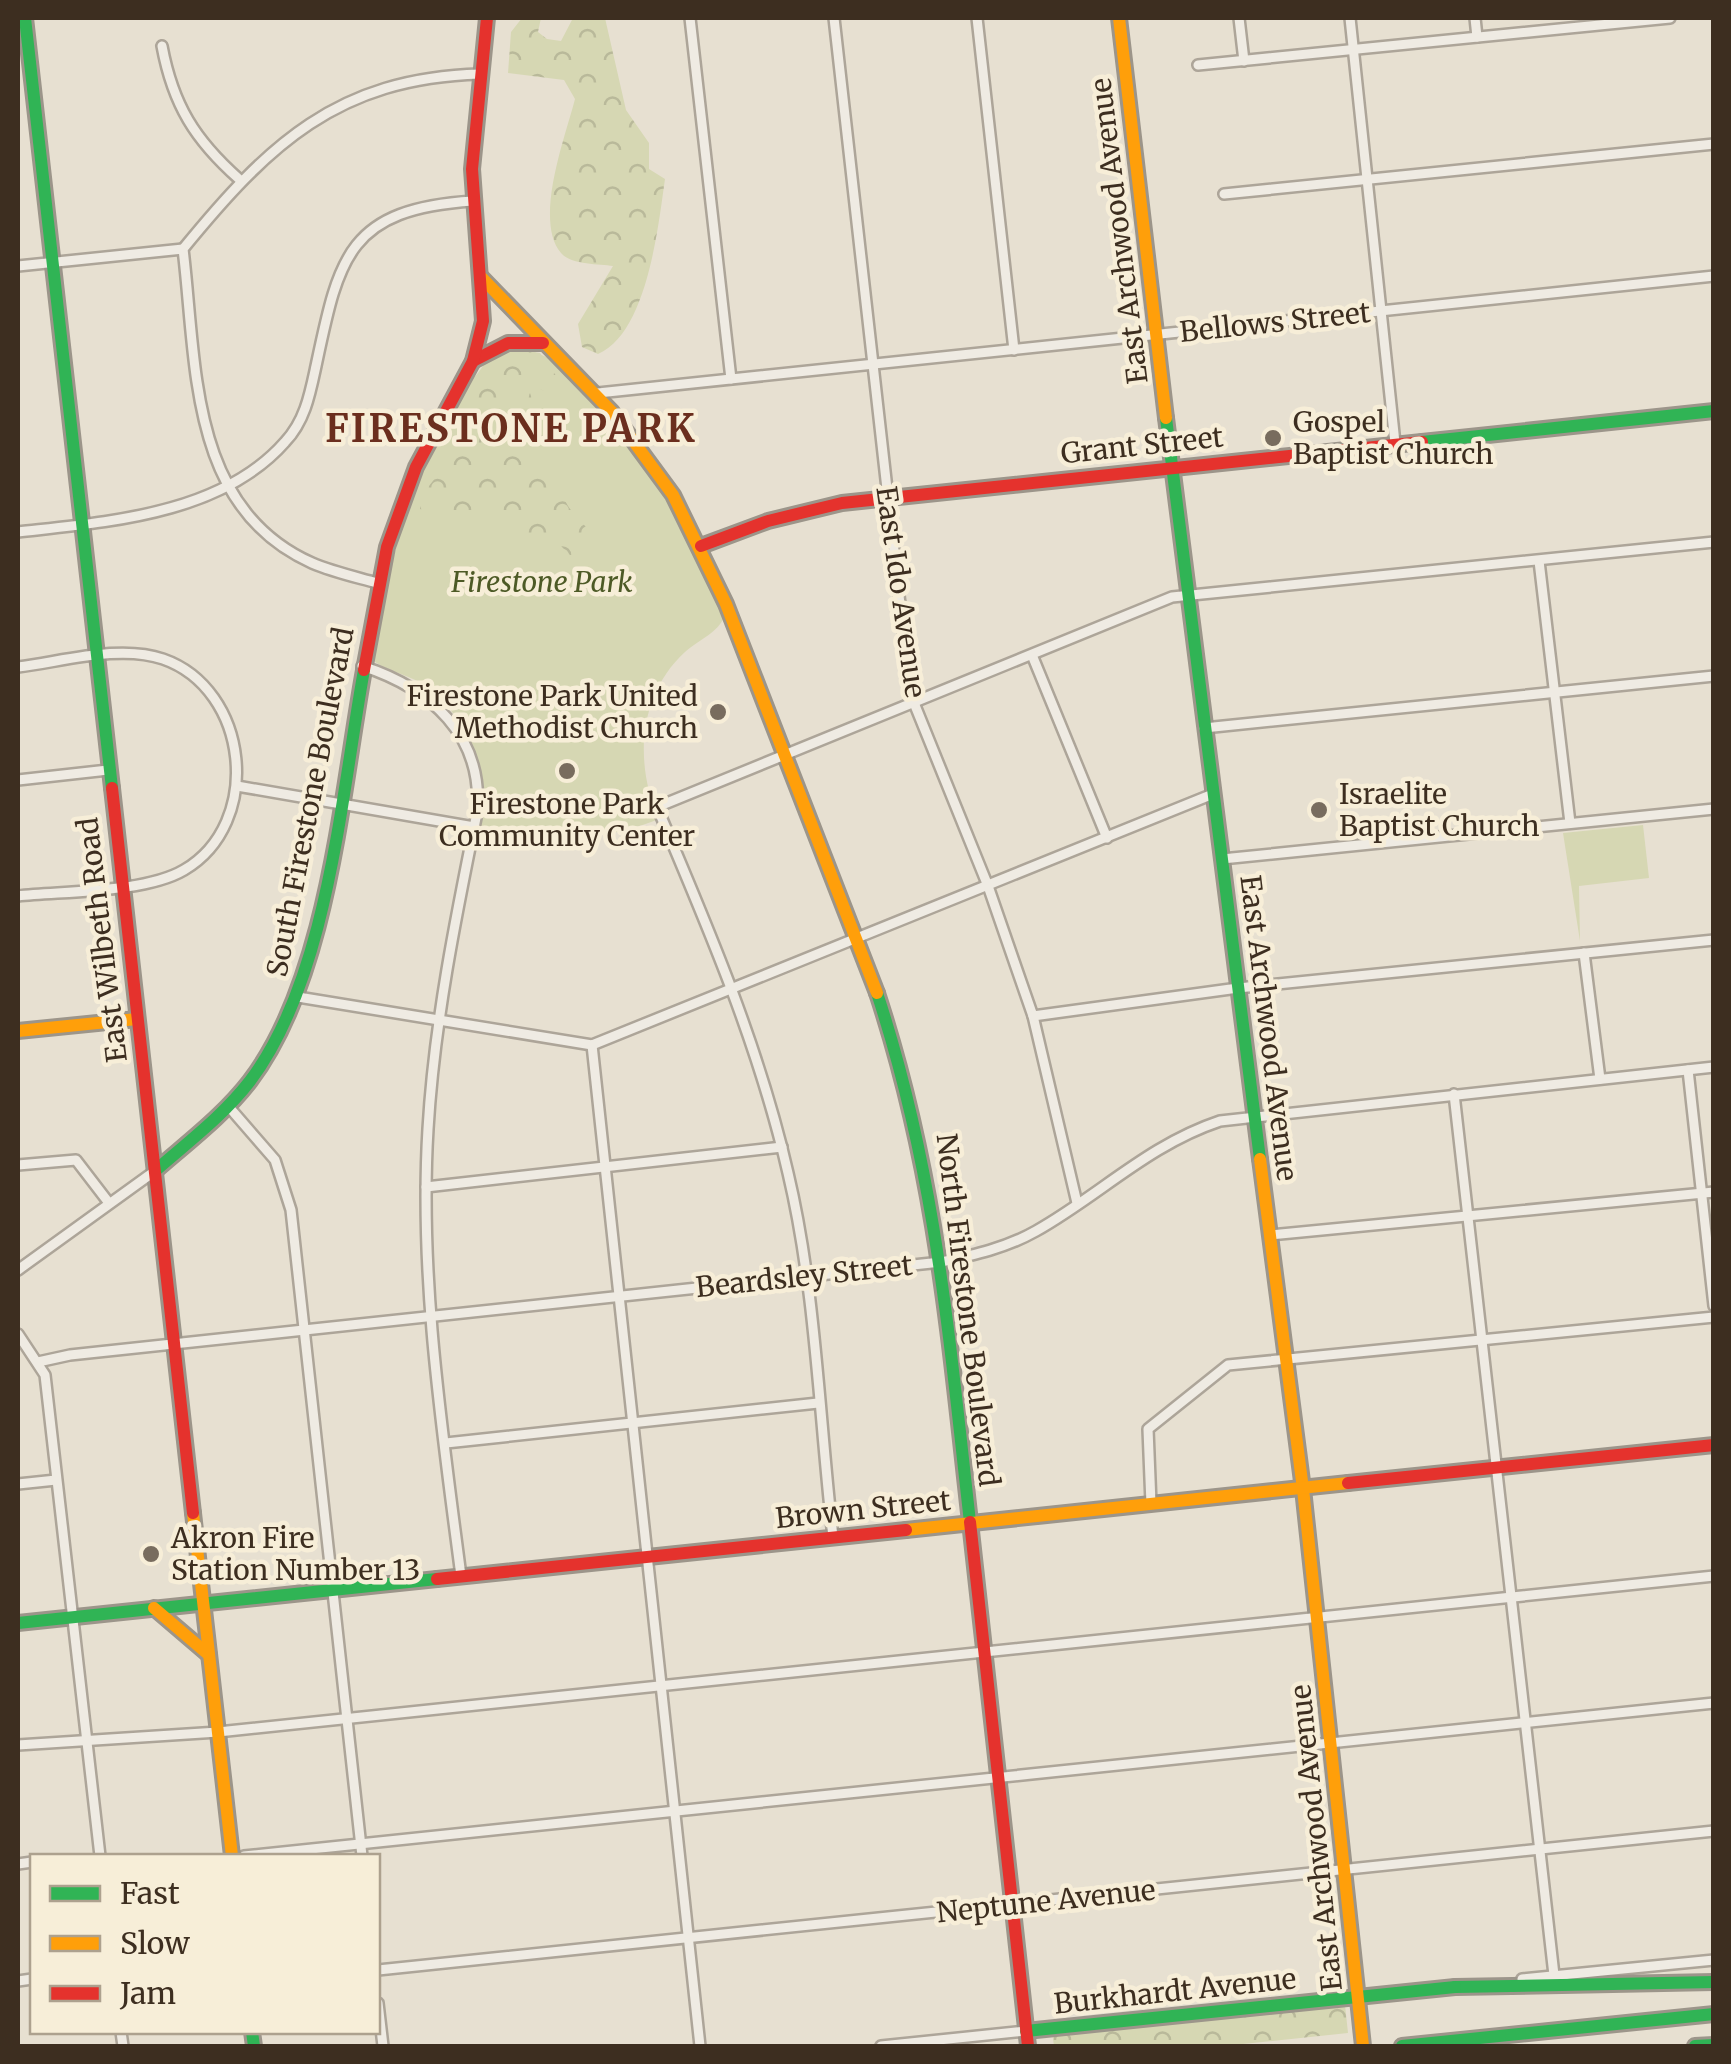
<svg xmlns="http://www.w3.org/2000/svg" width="1731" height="2064" font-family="Merriweather,serif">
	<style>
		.green { fill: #d6d7b3 }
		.forest { fill: url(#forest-crowns) }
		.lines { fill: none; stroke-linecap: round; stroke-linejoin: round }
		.street-casing { stroke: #ada599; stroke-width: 14 }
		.fast-casing { stroke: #9c958a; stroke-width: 18 }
		.slow-casing { stroke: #9c958a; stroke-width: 18 }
		.jam-casing { stroke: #9c958a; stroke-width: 18 }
		.street { stroke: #efebe3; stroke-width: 9 }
		.fast { stroke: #30b455; stroke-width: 12 }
		.slow { stroke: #ff9f0a; stroke-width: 12 }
		.jam { stroke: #e5322d; stroke-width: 12 }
		.poi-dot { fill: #786c5e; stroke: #f7eed8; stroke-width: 4 }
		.labels { text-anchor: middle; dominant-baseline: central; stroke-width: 9; stroke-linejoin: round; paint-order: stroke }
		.street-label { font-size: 28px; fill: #3d2e20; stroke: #f7eed8 }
		.poi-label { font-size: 28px; fill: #3d2e20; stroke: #f7eed8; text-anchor: start }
		.park-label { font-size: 28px; font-style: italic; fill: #4d5a26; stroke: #f7eed8 }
		.district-label { font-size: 38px; font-weight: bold; letter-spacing: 2.5px; fill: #6b2e1e; stroke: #f7eed8 }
	</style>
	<defs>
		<pattern id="forest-crowns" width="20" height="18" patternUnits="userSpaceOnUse" patternTransform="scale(2.5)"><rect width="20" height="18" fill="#d6d7b3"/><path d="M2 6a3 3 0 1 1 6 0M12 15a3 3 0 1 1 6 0" fill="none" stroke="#b9b99a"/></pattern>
	</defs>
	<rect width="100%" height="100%" fill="#e7e0d1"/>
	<g class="green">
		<path d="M519,349c86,8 176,195 205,268 -5,15 -27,24 -39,35 -47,43 -51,112 -26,167 -61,24 -117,23 -181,19 10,-58 -5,-121 -57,-155 -16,-9 -37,-13 -50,-24 14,-77 60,-292 148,-310z"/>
		<polygon points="1643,825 1649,878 1579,886 1580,941 1563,833"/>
	</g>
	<g class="forest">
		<path d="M522,18h19l-3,14 9,7 14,2 12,-23h32l21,92 23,33v26l16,10c-7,49 -18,154 -67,175l-16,-7 -4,-23 35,-58c-14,-2 -42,-1 -52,-13 -28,-33 5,-118 14,-154l-11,-19 -56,-7 3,-41z"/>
		<path d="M516,349l24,4 19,27 -13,12 -20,-11 10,30 11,2 3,19 -29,26 1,6 6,6 21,-1c8,11 12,25 19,37 11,17 29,25 28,48l-8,7 -13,-1 -21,-21 -31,5 -7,-7 2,-12c-36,-27 -60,-2 -98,-16l5,-18 27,-34 1,-35 21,-19 -5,-17 16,-23z"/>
		<polygon points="1345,2005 1348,2033 1224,2046 1054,2046 1052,2032"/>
	</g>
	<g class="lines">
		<defs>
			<g id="street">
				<polyline points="690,18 731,379"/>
				<polyline points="834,18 910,693 988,886 1033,1016 1077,1203"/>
				<polyline points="977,18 1014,350"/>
				<polyline points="1239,18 1244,61"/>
				<polyline points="1350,18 1395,443"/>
				<polyline points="1475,18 1477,37"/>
				<path d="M162,46c11,59 33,94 77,133"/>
				<polyline points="1198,65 1670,18"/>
				<polyline points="1224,194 1714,144"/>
				<polyline points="18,266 183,249"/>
				<polyline points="598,393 1714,276"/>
				<path d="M18,532c88,-10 203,-17 267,-90 20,-21 25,-48 31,-76 23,-109 32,-157 157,-165"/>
				<polyline points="1539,561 1570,823"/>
				<path d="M377,583c-21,-6 -44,-11 -65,-20 -124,-55 -115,-200 -129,-314 85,-104 154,-171 297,-175"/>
				<polyline points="1032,655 1107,838"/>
				<path d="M362,666c68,22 122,69 115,147 -21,103 -43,211 -49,316 -9,148 14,300 33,447"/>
				<path d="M18,667c43,-5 102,-23 145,-8 86,30 101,164 21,211 -39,23 -120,21 -166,26"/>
				<polyline points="1204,728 1714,676"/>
				<polyline points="18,780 108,770"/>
				<polyline points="237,786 474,827"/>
				<polyline points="1222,859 1714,809"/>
				<polyline points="1584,953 1600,1079"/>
				<polyline points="298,997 592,1045 1213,794"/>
				<polyline points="1033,1016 1238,988 1714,940"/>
				<polyline points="592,1045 700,2046"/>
				<polyline points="1688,1070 1714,1306"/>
				<polyline points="1454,1094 1554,1975"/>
				<polyline points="229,1107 275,1160 291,1210 362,1856"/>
				<polyline points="18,1165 76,1160 109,1203"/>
				<polyline points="426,1187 782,1147"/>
				<polyline points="1270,1235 1714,1192"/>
				<polyline points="18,1270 155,1171"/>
				<polyline points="18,1334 45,1375 100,1856"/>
				<path d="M38,1362l32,-7 871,-93c33,-7 65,-14 95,-31 64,-36 112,-86 184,-110l494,-54"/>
				<polyline points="446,1443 818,1403"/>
				<polyline points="18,1484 56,1480"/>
				<polyline points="1151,1504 1148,1429 1228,1365 1714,1317"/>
				<path d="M833,1537c-14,-121 -17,-246 -45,-364 -29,-127 -80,-246 -131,-366l515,-210 542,-55"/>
				<polyline points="18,1745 218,1732 1714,1576"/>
				<polyline points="244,1856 1714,1703"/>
				<polyline points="18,1864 32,1862"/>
				<polyline points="378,1970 1714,1831"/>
				<polyline points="1522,1979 1714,1960"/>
				<polyline points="18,1981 32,1979"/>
				<polyline points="378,2003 383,2046"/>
				<polyline points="121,2032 123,2046"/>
				<polyline points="881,2046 1026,2031"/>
			</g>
			<g id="fast">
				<polyline points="25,18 112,788"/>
				<polyline points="1166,418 1260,1159"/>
				<polyline points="1422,442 1714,411"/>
				<path d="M877,993c59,180 72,344 93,529"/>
				<path d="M155,1171c33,-29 68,-55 95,-90 78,-103 91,-285 114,-411"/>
				<polyline points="18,1623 437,1579"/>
				<polyline points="1455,1987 1714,1982"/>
				<polyline points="1026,2031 1455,1987"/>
				<polyline points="252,2032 254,2046"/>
				<polyline points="1402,2046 1714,2014"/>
				<polyline points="1695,2046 1714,2045"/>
			</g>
			<g id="slow">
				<polyline points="1119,18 1166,418"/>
				<polyline points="482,278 612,412 673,495 726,604 877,993"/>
				<polyline points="18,1031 137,1019"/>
				<polyline points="1260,1159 1303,1489 1363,2046"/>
				<polyline points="193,1513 232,1856"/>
				<polyline points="906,1530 1348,1483"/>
				<polyline points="154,1608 209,1655"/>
			</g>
			<g id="jam">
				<polyline points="473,361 508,343 543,343"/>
				<polyline points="701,546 768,521 842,503 1422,442"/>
				<polyline points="364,670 387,547 416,467 473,361 483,321 472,169 487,18"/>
				<polyline points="112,788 193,1513"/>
				<polyline points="1348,1483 1714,1445"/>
				<polyline points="970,1522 1028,2046"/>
				<polyline points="437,1579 906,1530"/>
			</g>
		</defs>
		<use href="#street" class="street-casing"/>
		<use href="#fast" class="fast-casing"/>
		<use href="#slow" class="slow-casing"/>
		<use href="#jam" class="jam-casing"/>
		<use href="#street" class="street"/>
		<use href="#fast" class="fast"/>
		<use href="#slow" class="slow"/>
		<use href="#jam" class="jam"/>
	</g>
	<g class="poi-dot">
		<circle cx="1273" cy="438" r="10"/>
		<circle cx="718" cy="712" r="10"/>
		<circle cx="567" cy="771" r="10"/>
		<circle cx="1319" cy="810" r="10"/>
		<circle cx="151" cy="1554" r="10"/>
	</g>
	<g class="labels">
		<g class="street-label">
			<text transform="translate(1119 231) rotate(-97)">East Archwood Avenue</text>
			<text transform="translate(1275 322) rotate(-6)">Bellows Street</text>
			<text transform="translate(1142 445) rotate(-6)">Grant Street</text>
			<text transform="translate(901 592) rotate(82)">East Ido Avenue</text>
			<text transform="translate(310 802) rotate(-79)">South Firestone Boulevard</text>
			<text transform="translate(102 940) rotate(-97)">East Wilbeth Road</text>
			<text transform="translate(1269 1028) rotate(83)">East Archwood Avenue</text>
			<text transform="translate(804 1276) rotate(-6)">Beardsley Street</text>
			<text transform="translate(968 1310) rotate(83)">North Firestone Boulevard</text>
			<text transform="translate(863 1509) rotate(-6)">Brown Street</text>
			<text transform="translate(1316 1838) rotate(-96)">East Archwood Avenue</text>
			<text transform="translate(1046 1901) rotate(-6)">Neptune Avenue</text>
			<text transform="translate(1175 1991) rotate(-6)">Burkhardt Avenue</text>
		</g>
		<g class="poi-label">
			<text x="1293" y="422">Gospel<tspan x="1293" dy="32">Baptist Church</tspan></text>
			<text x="698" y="696" text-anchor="end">Firestone Park United<tspan x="698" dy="32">Methodist Church</tspan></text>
			<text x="1339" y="794">Israelite<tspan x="1339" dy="32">Baptist Church</tspan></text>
			<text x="567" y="804" text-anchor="middle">Firestone Park<tspan x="567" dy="32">Community Center</tspan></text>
			<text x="171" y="1538">Akron Fire<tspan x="171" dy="32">Station Number 13</tspan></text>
		</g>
		<g class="park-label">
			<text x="542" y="582">Firestone Park</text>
		</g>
		<g class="district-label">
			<text x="511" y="428">FIRESTONE PARK</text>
		</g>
	</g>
	<rect width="1731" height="2064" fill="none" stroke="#3d2e20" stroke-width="40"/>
	<rect x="30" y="1854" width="350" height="180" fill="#f7eed8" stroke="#ada18e" stroke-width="2.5"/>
	<rect x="50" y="1886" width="50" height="15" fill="#30b455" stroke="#ada18e" stroke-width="2.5"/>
	<text x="120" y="1904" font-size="30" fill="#3d2e20">Fast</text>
	<rect x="50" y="1936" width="50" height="15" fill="#ff9f0a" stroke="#ada18e" stroke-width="2.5"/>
	<text x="120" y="1954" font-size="30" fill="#3d2e20">Slow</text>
	<rect x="50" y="1986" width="50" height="15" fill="#e5322d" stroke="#ada18e" stroke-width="2.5"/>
	<text x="120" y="2004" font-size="30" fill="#3d2e20">Jam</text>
</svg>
